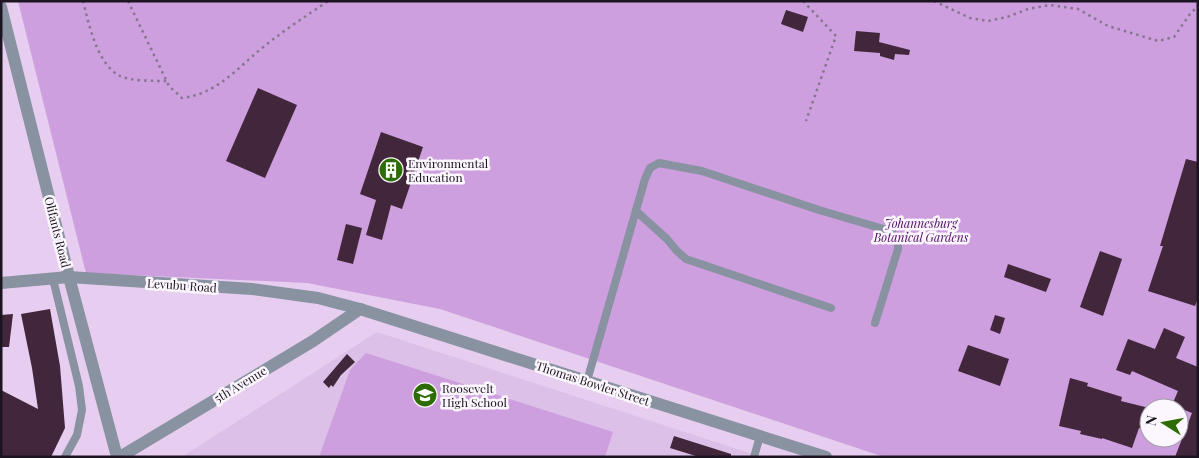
<svg xmlns="http://www.w3.org/2000/svg" width="1199" height="458" font-family="'Playfair Display',serif">
	<style>
		.built { fill: #ddc0e8 }
		.green { fill: #cd9fde; fill-rule: evenodd }
		.building { fill: #42263b }
		.lines { fill: none; stroke-linecap: round; stroke-linejoin: round }
		.path { stroke: #87768e; stroke-width: 2.5; stroke-dasharray: 2.5 4; stroke-linecap: butt }
		.lane { stroke: #8892a0; stroke-width: 8 }
		.street { stroke: #8892a0; stroke-width: 12 }
		.labels { text-anchor: middle; dominant-baseline: central; stroke-width: 5; stroke-linejoin: round; paint-order: stroke }
		.poi-label { font-size: 12px; fill: #1c1420; stroke: #fcf7fe; text-anchor: start }
		.park-label { font-size: 12px; font-style: italic; fill: #500b64; stroke: #fcf7fe }
		.street-label { font-size: 12px; fill: #1c1420; stroke: #fcf7fe }
	</style>
	<rect width="100%" height="100%" fill="#e7cef0"/>
	<polygon class="built" points="377,332 762,457 182,457"/>
	<g class="green">
		<path d="M18,1h1180v456h-314l-444,-148 -133,-26 -221,-10zM1149,408h30v30h-30z"/>
		<polygon points="366,353 613,432 605,457 319,457 350,370"/>
	</g>
	<g class="building">
		<polygon points="786,10 808,17 803,32 781,24"/>
		<polygon points="856,31 880,33 879,42 910,50 909,55 895,54 894,60 880,56 880,53 854,51"/>
		<polygon points="258,88 297,105 265,178 226,161"/>
		<polygon points="381,132 423,147 402,209 391,205 382,240 366,235 376,200 360,194"/>
		<polygon points="1186,159 1198,162 1198,298 1195,306 1148,291 1163,246 1160,246"/>
		<polygon points="346,224 362,228 353,264 337,260"/>
		<polygon points="1100,251 1122,259 1103,316 1080,307"/>
		<polygon points="1008,264 1051,279 1046,292 1004,277"/>
		<polygon points="50,309 60,366 65,428 51,457 1,457 1,390 38,409 32,368 21,314"/>
		<polygon points="13,314 9,347 1,347 1,315"/>
		<polygon points="995,315 1005,318 1000,334 990,330"/>
		<polygon points="1164,328 1185,337 1176,358 1198,367 1198,457 1175,457 1192,413 1172,405 1178,391 1132,371 1130,375 1116,370 1128,339 1155,349"/>
		<polygon points="968,345 1009,359 1000,386 958,371"/>
		<polygon points="347,354 355,362 341,375 333,387 331,385 329,388 323,382"/>
		<polygon points="1070,378 1088,383 1087,386 1122,397 1121,401 1149,408 1143,429 1139,428 1132,448 1102,438 1102,439 1080,434 1081,431 1059,426"/>
		<polygon points="674,436 731,454 731,457 699,457 670,448"/>
	</g>
	<g class="lines">
		<g class="path">
			<path d="M83,1c6,24 14,63 37,75 9,5 36,5 47,5"/>
			<path d="M128,1l41,85 13,12c38,-4 60,-36 89,-57 18,-14 38,-27 57,-40"/>
			<polyline points="803,1 836,36 806,121"/>
			<polyline points="934,1 970,18 988,21 1007,17 1028,9 1050,5 1078,9 1108,26 1158,41 1174,37 1190,14 1198,6"/>
		</g>
		<g class="lane">
			<polyline points="636,211 667,239 677,251 686,259 831,308"/>
			<polyline points="53,279 79,386 82,410 77,435 65,457"/>
			<path d="M587,381l58,-202 5,-11 9,-5 43,8 117,39 68,20c9,4 11,9 11,19l-23,74"/>
			<polyline points="754,457 760,436"/>
		</g>
		<g class="street">
			<polyline points="1,7 69,277 117,457"/>
			<polyline points="1,283 69,277 252,289 318,298 360,309 826,457"/>
			<polyline points="120,457 313,341 360,309"/>
		</g>
	</g>
	<defs>
		<symbol id="building-disc" viewBox="-11 -11 22 22"><circle r="9.5" fill="#2d6c00" stroke="#fcf7fe"/><path d="M-4-6H4V6H1V3H-1V6H-4ZM-2.5-4.3h1.7v1.8h-1.7ZM.8-4.3h1.7v1.8H.8ZM-2.5-1h1.7V.8h-1.7ZM.8-1h1.7V.8H.8Z" fill="#fff"/></symbol>
		<symbol id="school-disc" viewBox="-11 -11 22 22"><circle r="9.5" fill="#2d6c00" stroke="#fcf7fe"/><path d="M0-5L7-2L0 1L-7-2ZM-4 1L0 2.5L4 1V4Q0 6-4 4Z" fill="#fff"/></symbol>
	</defs>
	<g fill-rule="evenodd">
		<use href="#building-disc" x="377" y="156" width="28" height="28"/>
		<use href="#school-disc" x="411" y="381" width="28" height="28"/>
	</g>
	<g class="labels">
		<g class="poi-label">
			<text x="408" y="163">Environmental<tspan x="408" dy="14">Education</tspan></text>
			<text x="442" y="388">Roosevelt<tspan x="442" dy="14">High School</tspan></text>
		</g>
		<g class="park-label">
			<text x="921" y="223">Johannesburg<tspan x="921" dy="14">Botanical Gardens</tspan></text>
		</g>
		<g class="street-label">
			<text transform="translate(58 232) rotate(76)">Olifants Road</text>
			<text transform="translate(182 285) rotate(4)">Levubu Road</text>
			<text transform="translate(593 383) rotate(18)">Thomas Bowler Street</text>
			<text transform="translate(240 384) rotate(-31)">5th Avenue</text>
		</g>
	</g>
	<rect width="1199" height="458" fill="none" stroke="#1c1420" stroke-width="5"/>
	<g transform="translate(1164 423) rotate(281)"><circle r="24" fill="#fcf7fe" stroke="#a29ca5"/>
	<path d="M0-4L9 19L0 12L-9 19Z" fill="#2d6c00"/>
	<text y="-8" font-size="14" font-weight="bold" text-anchor="middle" fill="#1c1420">N</text>
	</g>
</svg>
